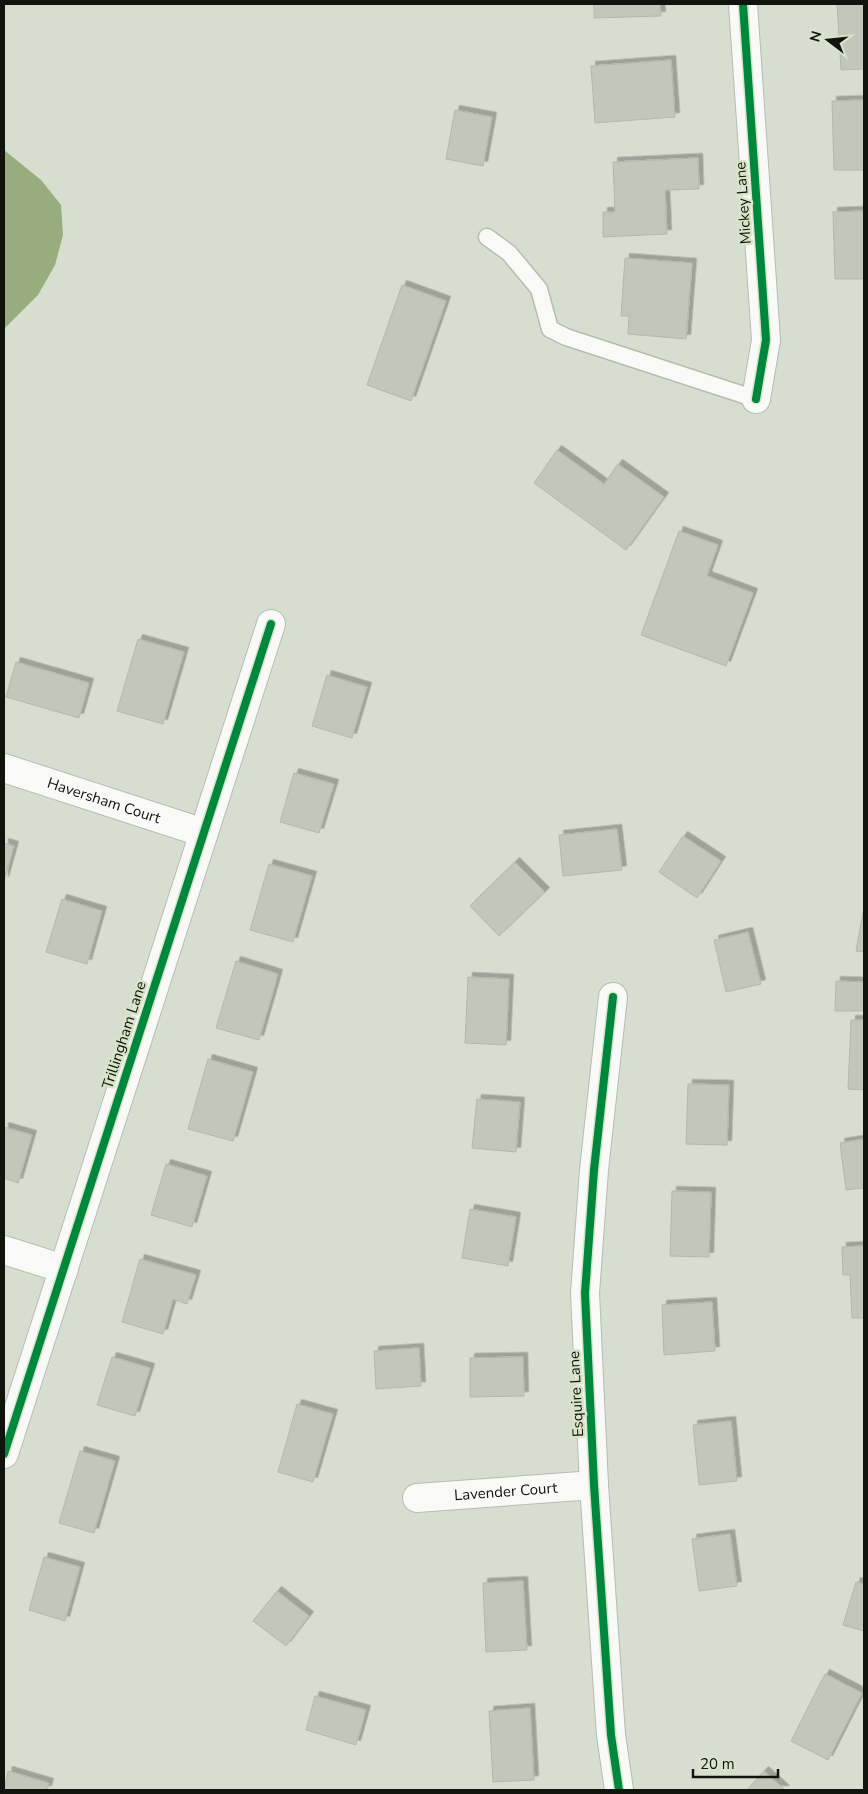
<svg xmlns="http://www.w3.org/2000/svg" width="868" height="1794" font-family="'Nunito Sans',sans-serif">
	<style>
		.water { fill: #98ad7d }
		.building { fill: #c2c7bc; stroke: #b2b8ad; filter: url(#shadow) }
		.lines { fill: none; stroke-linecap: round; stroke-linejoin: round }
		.lane-casing { stroke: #b7bcb1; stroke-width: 19 }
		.street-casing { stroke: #b7bcb1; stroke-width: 30 }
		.lane { stroke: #f9faf8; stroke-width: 16 }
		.street { stroke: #f9faf8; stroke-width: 28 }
		.cycleway-casing { stroke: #d8e4ca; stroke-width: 11 }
		.cycleway { stroke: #00873e; stroke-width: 8 }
		.labels { text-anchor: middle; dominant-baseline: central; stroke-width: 5; stroke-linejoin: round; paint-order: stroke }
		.street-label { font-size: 15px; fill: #10140c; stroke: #d8e4ca }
	</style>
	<defs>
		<filter id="shadow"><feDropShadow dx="4.5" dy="-4.5" stdDeviation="0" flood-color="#0004"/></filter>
	</defs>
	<rect width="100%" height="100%" fill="#d7ded0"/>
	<polygon class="water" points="4,150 41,180 61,205 63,235 55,265 38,295 4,329"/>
	<g class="building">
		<polygon points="594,4 660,4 661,16 594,18"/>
		<polygon points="837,4 864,4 864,69 841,70"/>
		<polygon points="671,60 675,117 595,123 591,66"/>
		<polygon points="864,100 864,170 834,170 832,101"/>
		<polygon points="455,110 492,117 483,166 446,159"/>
		<polygon points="698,158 699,189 665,190 667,234 603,237 603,212 615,212 613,162"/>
		<polygon points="864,211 864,279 835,279 833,212"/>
		<polygon points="625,258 692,263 686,339 628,334 629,316 621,316"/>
		<polygon points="402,285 446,301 411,401 367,385"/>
		<polygon points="557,450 604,484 618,464 664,497 626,550 534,483"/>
		<polygon points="679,531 718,545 707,576 753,593 726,666 641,635"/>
		<polygon points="138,639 184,652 163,724 117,711"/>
		<polygon points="16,662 89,683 79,718 6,697"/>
		<polygon points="327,675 367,687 352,738 312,726"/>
		<polygon points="294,773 334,784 319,833 280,822"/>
		<polygon points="617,829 622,870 563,876 559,835"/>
		<polygon points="683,836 721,861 697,898 659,872"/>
		<polygon points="4,843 14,846 4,881"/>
		<polygon points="515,862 545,892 499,936 470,906"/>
		<polygon points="269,864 312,876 293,942 250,930"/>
		<polygon points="62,899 102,911 87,964 46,952"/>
		<polygon points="864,907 864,952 856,951"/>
		<polygon points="748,932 761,984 726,992 714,940"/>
		<polygon points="236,961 278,974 259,1040 216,1028"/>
		<polygon points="468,977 509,979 506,1045 465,1043"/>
		<polygon points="836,981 864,982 864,1011 835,1011"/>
		<polygon points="851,1020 864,1020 864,1090 848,1089"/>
		<polygon points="208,1059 253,1072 233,1141 188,1129"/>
		<polygon points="688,1084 729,1085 727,1145 686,1144"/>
		<polygon points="477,1099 520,1102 516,1152 472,1148"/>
		<polygon points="4,1127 32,1135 18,1183 4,1178"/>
		<polygon points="864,1139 864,1188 846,1190 840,1143"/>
		<polygon points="166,1164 207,1176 192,1227 151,1215"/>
		<polygon points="672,1191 711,1192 709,1257 670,1256"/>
		<polygon points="470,1209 516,1217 508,1266 462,1258"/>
		<polygon points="864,1246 864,1318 852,1318 850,1275 843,1275 842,1247"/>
		<polygon points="140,1259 196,1275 187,1304 173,1299 163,1334 122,1322"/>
		<polygon points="712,1302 715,1351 664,1355 662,1305"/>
		<polygon points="419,1348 421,1386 376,1389 374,1351"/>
		<polygon points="112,1357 150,1368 135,1416 97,1405"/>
		<polygon points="523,1357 524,1396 470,1397 470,1358"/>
		<polygon points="297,1404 333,1414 313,1482 278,1472"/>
		<polygon points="731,1421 737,1481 699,1485 693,1425"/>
		<polygon points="80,1451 115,1461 94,1533 59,1523"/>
		<polygon points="730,1534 737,1586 699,1591 692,1539"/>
		<polygon points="44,1557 80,1567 65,1621 29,1610"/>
		<polygon points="523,1581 527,1650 486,1652 483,1583"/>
		<polygon points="856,1582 864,1584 864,1631 843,1625"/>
		<polygon points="277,1591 309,1616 286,1646 253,1621"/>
		<polygon points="825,1674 862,1693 828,1760 791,1741"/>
		<polygon points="315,1696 366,1710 356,1745 306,1730"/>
		<polygon points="530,1708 534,1780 493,1782 489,1711"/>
		<polygon points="8,1771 49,1783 47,1790 4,1790"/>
		<polygon points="764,1771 785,1790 747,1790"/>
	</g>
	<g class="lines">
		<defs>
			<polyline id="lane" points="487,237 509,253 539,289 550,329 566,337 756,399"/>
			<g id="street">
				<polyline points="743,4 766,340 756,399"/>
				<path id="s1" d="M4,768l200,65"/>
				<polyline points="613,997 594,1170 585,1293 594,1485 611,1735 619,1790"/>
				<polyline points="4,1250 64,1269"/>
				<polyline points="4,1454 271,624"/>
				<path id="s2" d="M417,1498l177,-13"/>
			</g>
		</defs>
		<use href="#lane" class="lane-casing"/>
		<use href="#street" class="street-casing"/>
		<use href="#lane" class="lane"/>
		<use href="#street" class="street"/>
		<defs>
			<g id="cycleway">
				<polyline points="743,4 766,340 756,399"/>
				<polyline points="613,997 594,1170 585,1293 594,1485 611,1735 619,1790"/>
				<polyline points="4,1454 271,624"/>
			</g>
		</defs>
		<use href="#cycleway" class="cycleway-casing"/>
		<use href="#cycleway" class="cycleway"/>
	</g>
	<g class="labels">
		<g class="street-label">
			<text transform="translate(743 203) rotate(-94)">Mickey Lane</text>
			<text stroke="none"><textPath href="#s1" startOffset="105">Haversham Court</textPath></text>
			<text transform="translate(124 1035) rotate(-72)">Trillingham Lane</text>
			<text transform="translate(576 1394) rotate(-93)">Esquire Lane</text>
			<text stroke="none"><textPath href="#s2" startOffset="89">Lavender Court</textPath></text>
		</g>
	</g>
	<rect width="868" height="1794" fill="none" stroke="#10140c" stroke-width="10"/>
	<g transform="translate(828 40) rotate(286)" stroke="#d8e4ca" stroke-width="4" paint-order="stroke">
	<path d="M0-4L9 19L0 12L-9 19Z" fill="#10140c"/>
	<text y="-8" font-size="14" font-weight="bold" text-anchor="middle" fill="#10140c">N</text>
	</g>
	<path d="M693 1769v8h85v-8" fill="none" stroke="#10140c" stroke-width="2.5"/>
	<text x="700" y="1769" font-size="15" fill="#10140c" stroke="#d8e4ca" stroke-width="4" paint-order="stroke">20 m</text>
</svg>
